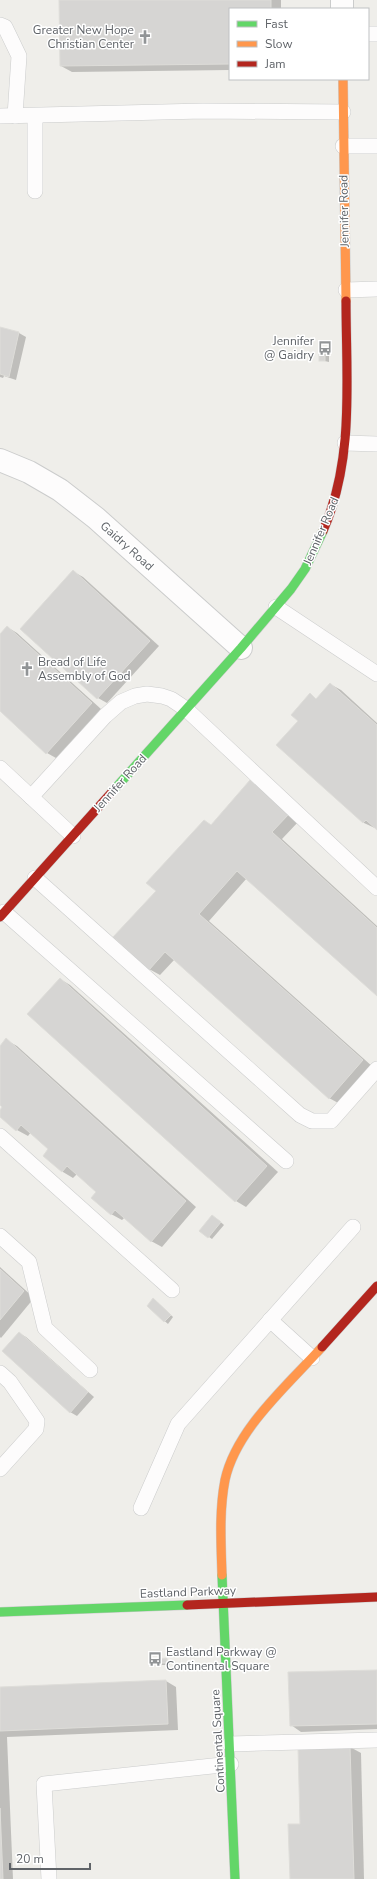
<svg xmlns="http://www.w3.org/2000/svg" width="377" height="1879" font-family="'Nunito Sans',sans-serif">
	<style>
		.shadow { fill: #0003 }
		.building { fill: #d6d5d3; stroke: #deddd9 }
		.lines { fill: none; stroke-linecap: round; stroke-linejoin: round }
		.lane-casing { stroke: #cbcccc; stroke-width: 16 }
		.street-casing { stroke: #cbcccc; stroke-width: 24 }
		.fast-casing { stroke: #cacacb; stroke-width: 10 }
		.slow-casing { stroke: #cacacb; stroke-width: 10 }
		.jam-casing { stroke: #cacacb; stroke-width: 10 }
		.lane { stroke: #fdfcfc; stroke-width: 15 }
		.street { stroke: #fdfcfc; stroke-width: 22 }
		.fast { stroke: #63d668; stroke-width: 9 }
		.slow { stroke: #ff974d; stroke-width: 9 }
		.jam { stroke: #b3261e; stroke-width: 9 }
		.labels { text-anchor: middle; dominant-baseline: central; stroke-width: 3; stroke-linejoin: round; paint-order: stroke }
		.poi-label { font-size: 12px; fill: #5f6368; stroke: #fff; text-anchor: end }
		.street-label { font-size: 12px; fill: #5f6368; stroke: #fff }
	</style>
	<rect width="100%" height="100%" fill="#efeeea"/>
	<g class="shadow">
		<polygon points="60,0 281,0 281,9 230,9 230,70 72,72 61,66"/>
		<polygon points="0,328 19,333 26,337 16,380 4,376 3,378 0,377"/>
		<polygon points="320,351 329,353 329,362 320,360"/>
		<polygon points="74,572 83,577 159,646 107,703 98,698"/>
		<polygon points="7,627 17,633 101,709 56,758 47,753 0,710 0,635"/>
		<polygon points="330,684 341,690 377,723 377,829 364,823 278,745 299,721 310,695 317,699"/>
		<polygon points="250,782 261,788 299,821 282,839 377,926 377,994 247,878 209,921 373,1067 340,1104 329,1098 175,959 160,975 149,969 157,891 204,821 212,826"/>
		<polygon points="60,979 70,985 278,1172 246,1207 236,1201"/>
		<polygon points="6,1040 17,1046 196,1207 162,1247 151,1241 125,1217 122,1220 111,1214 97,1192 77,1174 73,1178 63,1172 44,1156 50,1149 31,1132 28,1136 17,1130 0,1115 0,1111 3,1107 0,1104 0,1047"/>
		<polygon points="216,1218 224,1225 212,1239 200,1231"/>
		<polygon points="0,1267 34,1298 1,1338 0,1337"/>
		<polygon points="154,1299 173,1317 168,1324 148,1306"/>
		<polygon points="19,1333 26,1337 94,1397 77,1416 70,1412"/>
		<polygon points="166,1659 170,1661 170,1665 161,1665 157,1663"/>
		<polygon points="377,1671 377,1729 301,1732 291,1725"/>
		<polygon points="166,1681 176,1687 178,1730 7,1737 13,1879 0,1879 0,1688"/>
		<polygon points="350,1747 361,1753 364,1879 291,1879 301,1825"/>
	</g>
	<g class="building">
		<polygon points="59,0 271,0 271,9 230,9 230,64 60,66"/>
		<polygon points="0,327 19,332 9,377 0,374"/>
		<rect x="319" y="350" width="6" height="11"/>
		<polygon points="73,570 150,641 97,699 20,629"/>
		<polygon points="7,626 92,703 46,754 0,711 0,634"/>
		<polygon points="330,683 377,725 377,830 366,820 363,823 276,745 298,721 291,715 310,693 316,699"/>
		<polygon points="250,780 289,814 272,832 377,928 377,996 237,871 199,914 363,1060 329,1099 165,952 149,970 113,937 156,891 146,883 204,820 211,825"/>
		<polygon points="60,978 267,1166 235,1202 27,1014"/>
		<polygon points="6,1038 186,1201 151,1242 115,1210 111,1215 91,1198 96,1192 67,1166 62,1172 43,1156 48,1149 21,1125 16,1131 0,1117 0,1110 2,1107 0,1105 0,1046"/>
		<polygon points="212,1215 221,1222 208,1238 199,1231"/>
		<polygon points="0,1269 24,1291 0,1320"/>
		<polygon points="153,1298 171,1315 164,1322 147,1306"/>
		<polygon points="19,1332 88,1392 70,1413 2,1351"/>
		<polygon points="167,1658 167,1663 156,1663 156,1659"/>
		<polygon points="377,1670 377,1724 290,1726 288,1672"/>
		<polygon points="166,1680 168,1724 0,1731 0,1687"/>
		<polygon points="350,1746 354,1879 290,1879 288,1824 300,1824 298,1747"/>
		<polygon points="0,1808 3,1879 0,1879"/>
	</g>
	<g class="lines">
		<defs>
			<g id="lane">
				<polyline points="0,25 5,27 19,56 15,116"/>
				<polyline points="368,34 377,34"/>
				<polyline points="0,116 203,111 343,112"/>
				<polyline points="343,146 377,146"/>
				<polyline points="35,191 35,116"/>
				<polyline points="346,290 377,289"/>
				<polyline points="345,443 377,444"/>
				<polyline points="276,607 377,674"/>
				<polyline points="0,768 73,836"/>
				<polyline points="31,797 105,716 121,702 135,696 147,694 162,696 171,699 186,709 377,888"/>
				<polyline points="35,878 300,1115 312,1121 331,1121 377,1069"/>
				<polyline points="4,912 286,1161"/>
				<polyline points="0,1136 172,1290"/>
				<polyline points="0,1236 29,1262 45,1328 90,1370"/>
				<polyline points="270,1320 312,1358"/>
				<polyline points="0,1373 10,1382 37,1421 36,1429 0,1469"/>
				<polyline points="141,1508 178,1424 353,1227"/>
				<polyline points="230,1744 377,1740"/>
				<polyline points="49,1879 44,1784 231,1764"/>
			</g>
			<g id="street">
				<polyline points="342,0 342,9"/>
				<polyline points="0,460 29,472 60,490 96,518 241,648"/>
			</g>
			<g id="fast">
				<polyline points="112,792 241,648 291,589 305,569 323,531"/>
				<polyline points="222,1575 235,1879"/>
				<polyline points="0,1612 187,1605"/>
			</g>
			<g id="slow">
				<polyline points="343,79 346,301"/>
				<path d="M222,1575c-1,-32 -3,-64 3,-95 11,-51 63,-95 97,-133"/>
			</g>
			<g id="jam">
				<path d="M323,531c32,-73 23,-153 23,-230"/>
				<polyline points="0,917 112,792"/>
				<polyline points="322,1347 377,1286"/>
				<polyline points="187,1605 377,1597"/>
			</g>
		</defs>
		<use href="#lane" class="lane-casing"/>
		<use href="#street" class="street-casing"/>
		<use href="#fast" class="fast-casing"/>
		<use href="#slow" class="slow-casing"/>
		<use href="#jam" class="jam-casing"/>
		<use href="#lane" class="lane"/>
		<use href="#street" class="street"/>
		<use href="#fast" class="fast"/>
		<use href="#slow" class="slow"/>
		<use href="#jam" class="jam"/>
	</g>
	<defs>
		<symbol id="church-bare" viewBox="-9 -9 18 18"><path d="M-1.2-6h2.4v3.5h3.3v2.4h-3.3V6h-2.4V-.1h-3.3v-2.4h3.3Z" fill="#919496" stroke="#fff" stroke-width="2.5" paint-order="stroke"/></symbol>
		<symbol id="bus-bare" viewBox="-9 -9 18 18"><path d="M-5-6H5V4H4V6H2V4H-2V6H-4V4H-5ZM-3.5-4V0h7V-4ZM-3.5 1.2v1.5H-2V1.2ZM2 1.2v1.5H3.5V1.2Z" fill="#919496" stroke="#fff" stroke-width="2.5" paint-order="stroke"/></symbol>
	</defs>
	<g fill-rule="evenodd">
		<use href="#church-bare" x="135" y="27" width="20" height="20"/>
		<use href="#bus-bare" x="315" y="338" width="20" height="20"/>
		<use href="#church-bare" x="17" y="659" width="20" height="20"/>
		<use href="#bus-bare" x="145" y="1649" width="20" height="20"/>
	</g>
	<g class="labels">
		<g class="poi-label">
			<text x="134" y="30">Greater New Hope<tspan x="134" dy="14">Christian Center</tspan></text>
			<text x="314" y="341">Jennifer<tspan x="314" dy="14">@ Gaidry</tspan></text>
			<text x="38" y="662" text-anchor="start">Bread of Life<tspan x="38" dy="14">Assembly of God</tspan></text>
			<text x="166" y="1652" text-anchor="start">Eastland Parkway @<tspan x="166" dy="14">Continental Square</tspan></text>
		</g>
		<g class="street-label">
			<text transform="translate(344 211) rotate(-91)">Jennifer Road</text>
			<text transform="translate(321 531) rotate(-67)">Jennifer Road</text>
			<text transform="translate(127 546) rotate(42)">Gaidry Road</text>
			<text transform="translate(120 783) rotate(-48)">Jennifer Road</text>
			<text transform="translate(188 1592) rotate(-2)">Eastland Parkway</text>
			<text transform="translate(218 1741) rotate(-93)">Continental Square</text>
		</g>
	</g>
	<rect x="229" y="8" width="140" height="72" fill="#ffffff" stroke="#bfc1c3"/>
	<rect x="237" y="21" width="20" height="6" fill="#63d668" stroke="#bfc1c3"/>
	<text x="265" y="28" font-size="12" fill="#5f6368">Fast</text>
	<rect x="237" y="41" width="20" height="6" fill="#ff974d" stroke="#bfc1c3"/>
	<text x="265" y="48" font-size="12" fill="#5f6368">Slow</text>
	<rect x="237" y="61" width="20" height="6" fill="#b3261e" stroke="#bfc1c3"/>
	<text x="265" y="68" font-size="12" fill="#5f6368">Jam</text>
	<path d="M10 1863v6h80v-6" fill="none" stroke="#5f6368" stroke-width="2"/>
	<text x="16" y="1863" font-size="12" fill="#5f6368" stroke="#ffffff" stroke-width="3" paint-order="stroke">20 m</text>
</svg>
